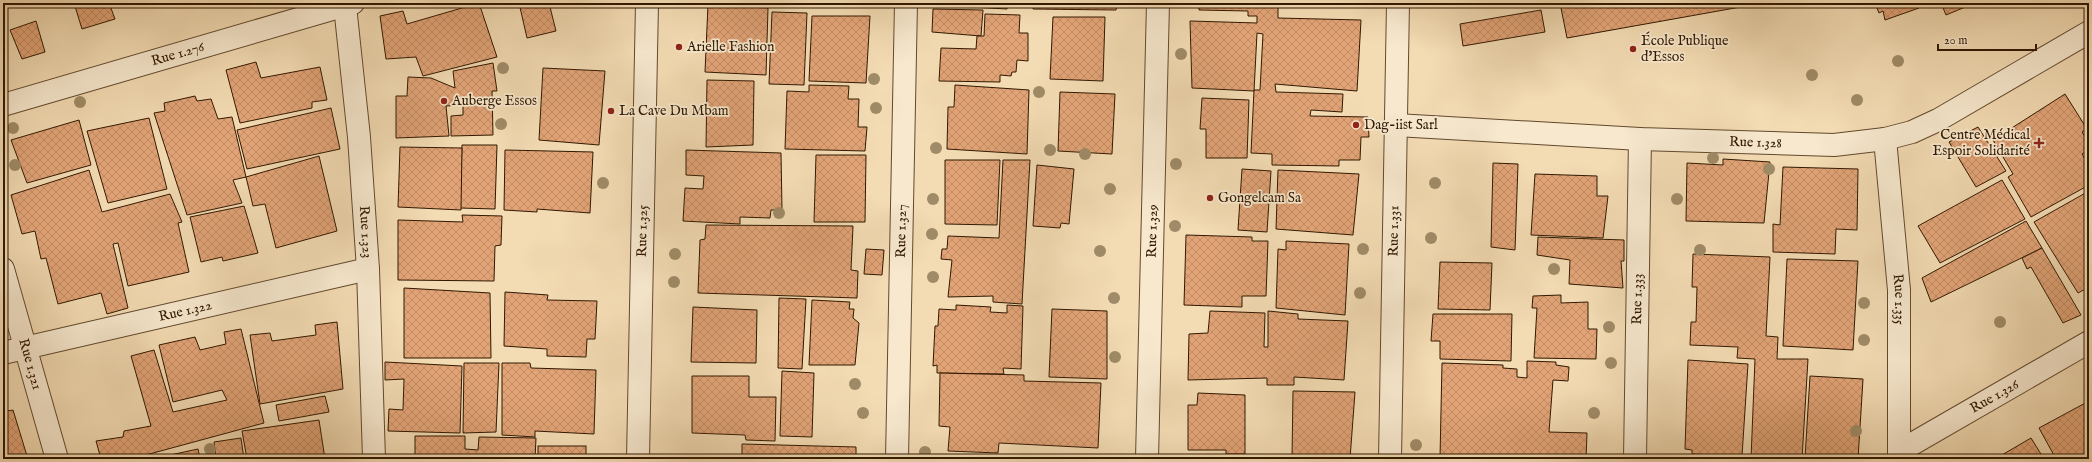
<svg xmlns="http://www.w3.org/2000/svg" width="2092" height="462" font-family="'IM FELL English',serif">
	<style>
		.building { fill: url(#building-cross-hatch); stroke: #311800 }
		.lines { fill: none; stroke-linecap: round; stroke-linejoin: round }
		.minor-casing { stroke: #62492d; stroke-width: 24 }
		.minor { stroke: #f7e8ce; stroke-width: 22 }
		.tree { fill: #9f8b67 }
		.poi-dot { fill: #8f2418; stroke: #f7e8ce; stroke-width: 1.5 }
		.labels { text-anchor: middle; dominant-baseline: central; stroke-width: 3.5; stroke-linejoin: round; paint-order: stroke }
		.poi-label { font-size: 14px; fill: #311800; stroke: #f7e8ce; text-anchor: start }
		.street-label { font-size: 14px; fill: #311800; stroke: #f7e8ce }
	</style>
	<defs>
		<pattern id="building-cross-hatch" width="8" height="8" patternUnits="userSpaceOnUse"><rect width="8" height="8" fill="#e2a477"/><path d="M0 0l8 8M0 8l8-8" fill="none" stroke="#c28c65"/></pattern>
	</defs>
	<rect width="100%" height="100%" fill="#f3dbb3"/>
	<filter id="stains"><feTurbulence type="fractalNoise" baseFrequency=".005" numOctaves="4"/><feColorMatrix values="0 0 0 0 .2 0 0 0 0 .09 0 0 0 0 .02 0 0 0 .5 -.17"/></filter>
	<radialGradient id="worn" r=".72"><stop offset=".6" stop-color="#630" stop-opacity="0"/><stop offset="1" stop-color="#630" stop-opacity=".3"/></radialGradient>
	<g class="building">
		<polygon points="74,3 109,3 115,19 82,29"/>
		<polygon points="479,3 497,57 423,76 416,57 386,59 380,16 403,11 407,24"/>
		<polygon points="519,3 549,3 556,31 527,38"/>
		<polygon points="952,3 1008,3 1007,9 952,6"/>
		<polygon points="1033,3 1117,3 1116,10 1033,9"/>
		<polygon points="1199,3 1278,3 1278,18 1361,20 1357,91 1275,84 1276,92 1343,94 1342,112 1311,110 1310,116 1368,117 1369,137 1361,137 1360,160 1339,160 1339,166 1272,165 1272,154 1251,153 1254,90 1260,90 1263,34 1257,33 1254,91 1192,88 1190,21 1257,23 1257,16 1248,16 1248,11 1199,10"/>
		<polygon points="1560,3 1763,3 1567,38"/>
		<polygon points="1875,3 1917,3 1919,8 1885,20 1883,11 1879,13"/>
		<polygon points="1941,3 1975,3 1946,15"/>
		<polygon points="708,5 768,8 766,75 705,72"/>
		<polygon points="933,9 983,10 981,36 932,32"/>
		<polygon points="1541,10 1545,32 1463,46 1460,24"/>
		<polygon points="772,12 807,13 804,85 769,84"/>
		<polygon points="985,14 1020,15 1019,33 1028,33 1028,61 1017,60 1016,72 1012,72 1011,76 1000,75 1000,82 939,81 941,48 976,49 977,36 984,36"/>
		<polygon points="812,16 870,16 866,83 809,81"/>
		<polygon points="1053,17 1105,17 1103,81 1050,79"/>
		<polygon points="36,21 45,52 22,59 10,30"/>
		<polygon points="256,62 261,78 320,67 327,100 312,102 312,108 240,123 226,70"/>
		<polygon points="493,63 497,91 492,91 493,135 451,136 451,116 463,115 463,105 446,106 449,136 396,138 396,96 407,96 408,77 431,78 455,88 453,71"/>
		<polygon points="543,68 605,71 599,145 539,140"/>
		<polygon points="707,80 754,81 753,145 706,147"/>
		<polygon points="809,85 849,86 848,99 859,99 858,127 867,127 865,151 785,149 787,91 809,92"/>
		<polygon points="955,85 1029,90 1027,154 947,149 948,107 954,107"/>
		<polygon points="1060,92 1115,94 1112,154 1058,151"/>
		<polygon points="2065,94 2087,129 2082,132 2089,143 2089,150 2082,154 2086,161 2089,160 2089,185 2031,217 2008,177 2013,174 1993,140"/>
		<polygon points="195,96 197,101 211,99 218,119 232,117 246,177 233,180 242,203 187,215 154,113 165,111 164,103"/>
		<polygon points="1202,98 1249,100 1247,158 1206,158 1206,129 1200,129"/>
		<polygon points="331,108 340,149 247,169 237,130"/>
		<polygon points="149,118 167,189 108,203 87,131"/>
		<polygon points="79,120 91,165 27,183 11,140"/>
		<polygon points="1978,127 2006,171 1976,187 1949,142"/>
		<polygon points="462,145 497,145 495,209 460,208"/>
		<polygon points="400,147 462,148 461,210 398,207"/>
		<polygon points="505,150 593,152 590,213 537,209 537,212 504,210"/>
		<polygon points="686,150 781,153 782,210 771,210 770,218 740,217 740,224 683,221 685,188 703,189 704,176 686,175"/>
		<polygon points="816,155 866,155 865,222 814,222"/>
		<polygon points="319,156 337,231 276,248 265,204 253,206 246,177"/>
		<polygon points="1723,159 1770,162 1764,223 1686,221 1687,163 1723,165"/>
		<polygon points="945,160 1000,160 997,225 945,224"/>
		<polygon points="1003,160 1030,160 1022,304 993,302 993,296 948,297 952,260 941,259 942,249 947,249 948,236 999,238"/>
		<polygon points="1493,163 1518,164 1515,250 1491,247"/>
		<polygon points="1037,165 1074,169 1069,224 1061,223 1060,228 1033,226"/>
		<polygon points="1783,167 1858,169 1857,230 1836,229 1835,254 1773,252 1773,224 1780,225"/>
		<polygon points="1242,169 1271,171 1267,232 1238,230"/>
		<polygon points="89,170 102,212 170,194 182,222 178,223 189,272 128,286 118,243 113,244 128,308 107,314 101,293 58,304 46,258 41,259 35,231 22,234 11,195"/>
		<polygon points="1278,170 1359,174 1353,235 1276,229"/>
		<polygon points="1535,174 1597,176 1597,196 1608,196 1603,238 1531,235"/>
		<polygon points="2002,180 2025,219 1940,263 1918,226"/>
		<polygon points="2089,191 2089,287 2078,293 2034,222"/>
		<polygon points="244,206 258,253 223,261 222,257 201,262 190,217"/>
		<polygon points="462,215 502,216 501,245 495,246 494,281 398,280 398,220 463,222"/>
		<polygon points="2026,221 2042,248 1931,302 1922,278"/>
		<polygon points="706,225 853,226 851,270 858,271 857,298 698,293 700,240 705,239"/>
		<polygon points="1186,235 1252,237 1252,241 1268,241 1266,296 1242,296 1242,307 1184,305"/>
		<polygon points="1538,237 1624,240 1624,261 1621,261 1623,288 1569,284 1570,260 1537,255"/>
		<polygon points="1286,241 1349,244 1345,315 1276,308 1278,249 1286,250"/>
		<polygon points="2042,248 2081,315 2065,322 2063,323 2031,267 2027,269 2022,258"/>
		<polygon points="866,249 884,250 882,275 864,274"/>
		<polygon points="1693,254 1770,257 1766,336 1778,337 1777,359 1808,359 1802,459 1751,459 1755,359 1737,358 1738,347 1690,345 1691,322 1696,322 1697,287 1692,287"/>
		<polygon points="1787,259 1858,261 1853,350 1783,346"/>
		<polygon points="1440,262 1492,263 1490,310 1438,309"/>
		<polygon points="404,288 490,293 491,358 404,358"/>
		<polygon points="505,292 548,295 547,300 597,301 595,339 587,339 586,357 547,356 547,349 504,346"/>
		<polygon points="1561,295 1561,303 1588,302 1588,329 1597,329 1596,359 1534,358 1537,308 1532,308 1533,296"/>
		<polygon points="779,298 806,299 802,369 778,368"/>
		<polygon points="812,300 850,302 849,309 854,309 853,318 859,323 855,365 809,365"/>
		<polygon points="956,305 991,307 990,312 1007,313 1007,305 1023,306 1021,369 1003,368 1004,374 937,373 937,365 933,366 935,326 938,326 939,309 956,310"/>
		<polygon points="693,307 757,310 756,363 691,362"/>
		<polygon points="1052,309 1107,311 1107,379 1049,377"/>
		<polygon points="1210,311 1265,313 1264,347 1268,347 1268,311 1298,314 1298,319 1348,321 1344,380 1294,377 1294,385 1267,385 1267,378 1188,380 1189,334 1208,333"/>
		<polygon points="1433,314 1512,314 1511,361 1440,359 1440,341 1431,341"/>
		<polygon points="337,322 343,389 260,404 250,335 270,333 272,341 316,335 315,325"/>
		<polygon points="241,329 264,423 131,459 101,459 96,441 123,437 124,431 151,426 131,356 154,350 173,412 227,400 222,390 173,402 159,345 195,337 200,350 226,344 224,332"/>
		<polygon points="1688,360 1748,364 1742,456 1692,454 1692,450 1685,449"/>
		<polygon points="1527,361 1556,362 1556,365 1569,367 1568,381 1553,380 1549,432 1587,433 1586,459 1440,458 1442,363 1503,365 1503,368 1517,369 1517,377 1527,378"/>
		<polygon points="385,362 462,366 460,433 388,431 389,409 403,410 404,379 385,380"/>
		<polygon points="464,363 499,363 496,432 463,433"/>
		<polygon points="502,363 530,363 531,368 596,370 594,434 535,431 535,437 502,435"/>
		<polygon points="782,371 814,373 812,437 780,436"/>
		<polygon points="940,373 1024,375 1024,381 1101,383 1098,448 999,443 998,453 948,451 950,427 939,426"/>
		<polygon points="692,376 749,376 749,397 776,397 775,441 746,440 745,435 692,433"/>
		<polygon points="1810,376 1863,379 1858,459 1805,458"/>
		<polygon points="1293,391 1355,392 1350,459 1292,458"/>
		<polygon points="1198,393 1245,395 1245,454 1226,454 1226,450 1188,450 1188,405 1197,405"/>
		<polygon points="325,396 329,412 279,421 276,405"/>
		<polygon points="2089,401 2089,459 2056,459 2039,428"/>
		<polygon points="3,406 6,406 7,411 13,410 27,456 3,459"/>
		<polygon points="319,420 325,459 247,459 242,431"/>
		<polygon points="415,436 465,436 465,449 478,450 479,437 536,438 535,459 415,459"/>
		<polygon points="241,438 244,459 216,459 214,442"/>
		<polygon points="2031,438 2044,459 1995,459"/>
		<polygon points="742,444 856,447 856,459 742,459"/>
		<rect x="538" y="446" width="48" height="13"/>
		<polygon points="198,449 200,459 162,459 161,457"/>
		<polygon points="1199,456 1244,459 1199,459"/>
		<polygon points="1044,457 1094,458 1094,459 1044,459"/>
	</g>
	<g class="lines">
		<defs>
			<g id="minor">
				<path id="s1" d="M345,6l14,131 9,132 6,190"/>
				<path id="s2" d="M3,105l350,-102"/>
				<path id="s3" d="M1396,125l244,14 194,6 51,-6 27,-7 26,-12 151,-88"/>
				<path id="s4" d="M1885,139l14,151v169"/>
				<path id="s5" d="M3,269l54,190"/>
				<path id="s6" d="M3,353l365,-84"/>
				<path id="s7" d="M1900,451l189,-109"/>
				<path id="s8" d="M638,459l9,-456"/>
				<path id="s9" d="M897,459l9,-456"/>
				<path id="s10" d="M1147,459l11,-456"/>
				<path id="s11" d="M1390,459l8,-456"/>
				<path id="s12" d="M1635,459l5,-320"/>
			</g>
		</defs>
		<use href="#minor" class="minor-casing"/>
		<use href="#minor" class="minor"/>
	</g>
	<g class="tree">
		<circle cx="1181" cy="54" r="6"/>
		<circle cx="1898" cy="61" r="6"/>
		<circle cx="503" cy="68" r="6"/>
		<circle cx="1812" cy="75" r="6"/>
		<circle cx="874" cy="79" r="6"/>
		<circle cx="1039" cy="92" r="6"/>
		<circle cx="1857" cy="100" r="6"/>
		<circle cx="80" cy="102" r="6"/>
		<circle cx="876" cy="108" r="6"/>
		<circle cx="501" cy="124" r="6"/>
		<circle cx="13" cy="128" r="6"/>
		<circle cx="936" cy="148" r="6"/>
		<circle cx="1050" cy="150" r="6"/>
		<circle cx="1085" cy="154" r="6"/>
		<circle cx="1713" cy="158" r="6"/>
		<circle cx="1176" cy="164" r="6"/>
		<circle cx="15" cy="165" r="6"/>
		<circle cx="1769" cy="169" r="6"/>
		<circle cx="603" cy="183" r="6"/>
		<circle cx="1435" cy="183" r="6"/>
		<circle cx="1110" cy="189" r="6"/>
		<circle cx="933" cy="199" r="6"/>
		<circle cx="1677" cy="199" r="6"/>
		<circle cx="779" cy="213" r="6"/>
		<circle cx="1175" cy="226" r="6"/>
		<circle cx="932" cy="234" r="6"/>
		<circle cx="1431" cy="238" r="6"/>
		<circle cx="1363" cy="249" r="6"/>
		<circle cx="1700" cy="250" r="6"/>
		<circle cx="1100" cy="251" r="6"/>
		<circle cx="675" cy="254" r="6"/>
		<circle cx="1554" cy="269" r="6"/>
		<circle cx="933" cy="277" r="6"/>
		<circle cx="674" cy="282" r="6"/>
		<circle cx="1360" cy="293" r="6"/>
		<circle cx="1114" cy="298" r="6"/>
		<circle cx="1864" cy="303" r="6"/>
		<circle cx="2000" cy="322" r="6"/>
		<circle cx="1609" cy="327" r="6"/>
		<circle cx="1864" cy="340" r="6"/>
		<circle cx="1115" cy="357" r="6"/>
		<circle cx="1611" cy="363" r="6"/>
		<circle cx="855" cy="384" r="6"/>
		<circle cx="863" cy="413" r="6"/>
		<circle cx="1594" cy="413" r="6"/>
		<circle cx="1856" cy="431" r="6"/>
		<circle cx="1416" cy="445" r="6"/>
		<circle cx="210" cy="449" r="6"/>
		<circle cx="925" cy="452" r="6"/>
	</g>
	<g class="poi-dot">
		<circle cx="679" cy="47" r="4"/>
		<circle cx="1633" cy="49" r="4"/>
		<circle cx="444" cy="101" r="4"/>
		<circle cx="611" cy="111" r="4"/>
		<circle cx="1356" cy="125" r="4"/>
		<path d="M2037 137h4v4h4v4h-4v4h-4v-4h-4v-4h4z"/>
		<circle cx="1210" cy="198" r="4"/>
	</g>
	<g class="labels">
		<g class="poi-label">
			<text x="1641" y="41">École Publique<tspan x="1641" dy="16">d'Essos</tspan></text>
			<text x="687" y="47">Arielle Fashion</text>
			<text x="452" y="101">Auberge Essos</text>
			<text x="619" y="111">La Cave Du Mbam</text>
			<text x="1364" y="125">Dag-iist Sarl</text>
			<text x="2030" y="135" text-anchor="end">Centre Médical<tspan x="2030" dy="16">Espoir Solidarité</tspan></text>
			<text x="1218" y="198">Gongelcam Sa</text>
		</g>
		<g class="street-label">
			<text stroke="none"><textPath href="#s2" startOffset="182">Rue 1.276</textPath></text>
			<text stroke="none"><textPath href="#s3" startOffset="360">Rue 1.328</textPath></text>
			<text stroke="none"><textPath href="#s8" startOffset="228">Rue 1.325</textPath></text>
			<text stroke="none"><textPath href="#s9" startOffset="228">Rue 1.327</textPath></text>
			<text stroke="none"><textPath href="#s10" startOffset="228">Rue 1.329</textPath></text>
			<text stroke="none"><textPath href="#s11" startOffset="228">Rue 1.331</textPath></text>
			<text stroke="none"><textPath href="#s1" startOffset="227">Rue 1.323</textPath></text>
			<text stroke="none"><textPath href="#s12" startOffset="160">Rue 1.333</textPath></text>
			<text stroke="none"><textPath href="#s4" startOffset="161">Rue 1.335</textPath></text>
			<text stroke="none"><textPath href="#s6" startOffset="187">Rue 1.322</textPath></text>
			<text stroke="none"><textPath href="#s5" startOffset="99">Rue 1.321</textPath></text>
			<text stroke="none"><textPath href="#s7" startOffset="109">Rue 1.326</textPath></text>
		</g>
	</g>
	<rect width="2092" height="462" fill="none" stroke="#f3dbb3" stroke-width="16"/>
	<rect x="4" y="4" width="2084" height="454" fill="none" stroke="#311800" stroke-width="2"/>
	<rect x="8" y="8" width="2076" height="446" fill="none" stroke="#311800"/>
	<path d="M1938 44v6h98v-6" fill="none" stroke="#311800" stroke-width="2"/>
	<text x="1944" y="44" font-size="12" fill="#311800" stroke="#f7e8ce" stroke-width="3" paint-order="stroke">20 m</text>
	<rect width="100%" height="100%" filter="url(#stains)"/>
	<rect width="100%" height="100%" fill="url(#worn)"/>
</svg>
